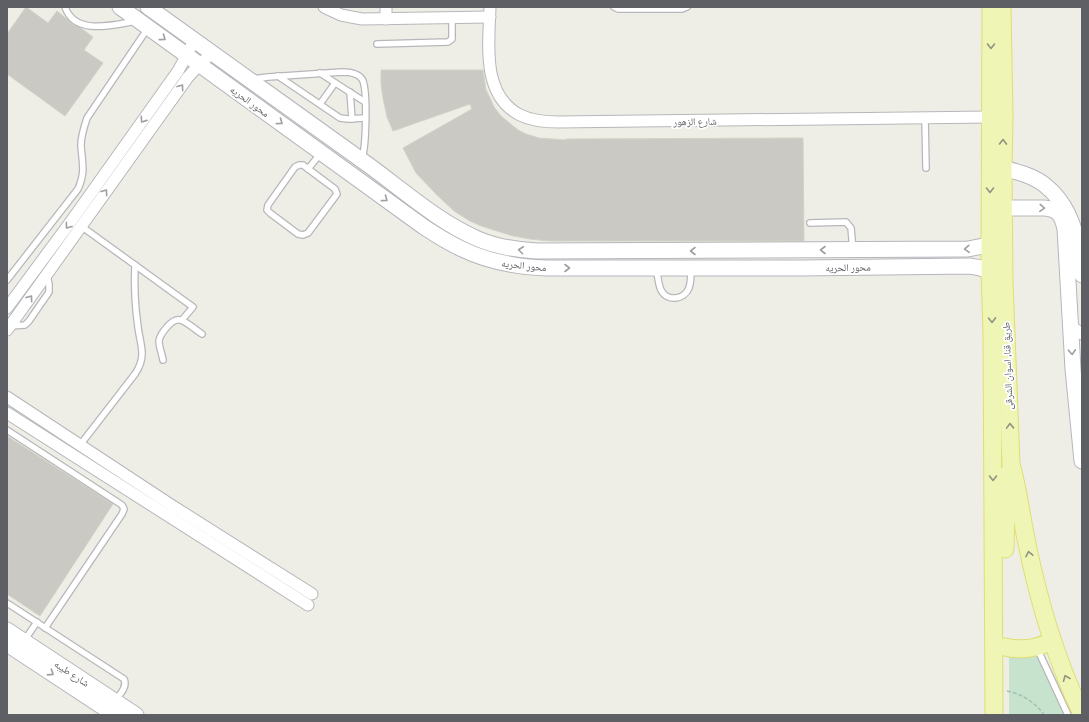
<svg xmlns="http://www.w3.org/2000/svg" width="1089" height="722" font-family="'Public Sans','Noto Naskh Arabic',sans-serif">
	<style>
		.green { fill: #c7e3ce }
		.building { fill: #cac9c3; stroke: #d2d2c6 }
		.lines { fill: none; stroke-linecap: round; stroke-linejoin: round }
		.lane-casing { stroke: #b7b7bb; stroke-width: 8 }
		.street-casing { stroke: #b7b7bb; stroke-width: 13 }
		.secondary-casing { stroke: #b5b6bc; stroke-width: 17 }
		.primary-casing { stroke: #e0de6e; stroke-width: 19 }
		.path { stroke: #a0c3b3; stroke-width: 1.5; stroke-dasharray: 4 2; stroke-linecap: butt }
		.lane { stroke: #fff; stroke-width: 5.5 }
		.street { stroke: #fff; stroke-width: 11 }
		.secondary { stroke: #fff; stroke-width: 15 }
		.primary { stroke: #eef5b5; stroke-width: 17 }
		.oneway { stroke: #9e9fa3 }
		.oneway2 { stroke: #909481 }
		.labels { text-anchor: middle; dominant-baseline: central; stroke-width: 3.5; stroke-linejoin: round; paint-order: stroke }
		.street-label { font-size: 10px; fill: #5e5f65; stroke: #fff }
	</style>
	<rect width="100%" height="100%" fill="#eeeee7"/>
	<path class="green" d="M1012,654c9,4 15,3 25,1l29,60h-57v-58z"/>
	<g class="building">
		<polygon points="26,7 48,23 57,11 74,25 79,27 93,37 84,50 103,63 65,116 7,74 7,34"/>
		<polygon points="381,70 483,70 486,90 490,98 494,107 501,116 518,130 526,134 539,138 566,140 566,139 803,138 804,241 550,241 530,239 513,236 481,226 470,221 454,211 436,194 416,173 403,148 472,109 470,104 393,131 387,117 383,98 381,84"/>
		<polygon points="7,436 113,504 40,616 7,594"/>
	</g>
	<g class="lines">
		<defs>
			<g id="lane">
				<path d="M65,7c10,29 48,18 71,14"/>
				<polyline points="614,7 618,9 682,9 687,7"/>
				<polyline points="377,44 448,42 452,39 452,17"/>
				<polyline points="320,73 365,102"/>
				<polyline points="278,76 340,118 348,119 365,118"/>
				<path d="M253,79l15,-2 74,-5c7,0 16,1 20,7 6,9 4,68 0,79"/>
				<polyline points="350,92 352,119"/>
				<polyline points="320,104 335,83"/>
				<polyline points="925,118 926,168"/>
				<polygon points="299,165 303,165 335,189 337,194 308,233 303,235 298,234 270,213 267,210 268,205 295,167"/>
				<polyline points="308,169 321,153"/>
				<polyline points="810,223 846,222 851,228 853,250"/>
				<polyline points="81,226 193,307 182,320"/>
				<path d="M656,268c2,7 2,16 5,22 6,12 23,10 28,-2 2,-6 2,-13 2,-19"/>
				<path d="M7,280l71,-91c8,-18 4,-26 3,-44 0,-9 3,-18 6,-27l61,-90"/>
				<polyline points="10,326 25,325 29,321 49,292 49,284 47,275"/>
				<path d="M163,360c-1,-6 -4,-13 -4,-19 1,-7 13,-23 21,-21 6,1 16,10 22,14"/>
				<polyline points="7,430 122,505 124,509 122,514 45,628"/>
				<path d="M80,445l55,-71c4,-6 7,-12 7,-20 0,-9 -3,-18 -4,-27 -3,-21 -4,-41 -3,-62"/>
				<path d="M7,603l117,76c4,8 -5,16 -9,22"/>
				<polyline points="24,641 37,622"/>
				<polyline points="1037,648 1068,715"/>
			</g>
			<g id="street">
				<polyline points="324,7 341,15 362,19 490,17"/>
				<path d="M490,7c-1,36 -9,88 30,108 12,6 26,7 39,7l431,-5"/>
				<polyline points="386,19 386,7"/>
				<polyline points="7,308 72,220 178,71 187,55 194,40"/>
				<polyline points="1071,326 1082,334"/>
				<polyline points="7,330 188,77 200,64 212,53"/>
				<polyline points="7,397 171,505 312,594"/>
				<polyline points="7,413 308,605"/>
			</g>
			<g id="secondary">
				<path d="M120,7l304,220c12,8 25,16 38,22 27,13 55,18 85,19h253l169,-2c11,1 22,4 31,12"/>
				<path d="M148,7c73,52 146,105 219,157 36,26 70,57 111,75 19,8 39,11 59,12l431,-2 15,-3 16,-7"/>
				<path d="M1003,168c15,4 31,8 43,18 26,21 34,57 36,89"/>
				<path d="M1004,208h40c14,1 18,7 21,21l8,140 9,92"/>
				<polyline points="7,630 136,715"/>
				<polyline points="7,644 115,715"/>
			</g>
			<g id="primary">
				<polyline points="991,7 990,271 992,333 994,715"/>
				<path d="M1002,7l2,110 -1,51 1,114 7,182c7,25 10,50 15,75 12,60 29,119 56,175"/>
				<polyline points="1005,549 1006,502 1009,472"/>
				<path d="M1005,647c17,4 31,2 47,-6"/>
			</g>
		</defs>
		<use href="#lane" class="lane-casing"/>
		<use href="#street" class="street-casing"/>
		<use href="#secondary" class="secondary-casing"/>
		<use href="#primary" class="primary-casing"/>
		<path class="path" d="M1007,691c15,3 28,11 37,24"/>
		<use href="#lane" class="lane"/>
		<use href="#street" class="street"/>
		<use href="#secondary" class="secondary"/>
		<use href="#primary" class="primary"/>
	</g>
	<defs><path id="oneway-chevron" d="M-2-3.5L2.5 0L-2 3.5" fill="none" stroke-width="1.6" stroke-linecap="round" stroke-linejoin="round"/></defs>
	<g class="oneway">
		<use href="#oneway-chevron" transform="translate(163 38) rotate(36)"/>
		<use href="#oneway-chevron" transform="translate(181 87) rotate(-54)"/>
		<use href="#oneway-chevron" transform="translate(143 120) rotate(125)"/>
		<use href="#oneway-chevron" transform="translate(280 122) rotate(36)"/>
		<use href="#oneway-chevron" transform="translate(105 192) rotate(-54)"/>
		<use href="#oneway-chevron" transform="translate(385 199) rotate(36)"/>
		<use href="#oneway-chevron" transform="translate(1042 208) rotate(3)"/>
		<use href="#oneway-chevron" transform="translate(68 226) rotate(126)"/>
		<use href="#oneway-chevron" transform="translate(967 249) rotate(176)"/>
		<use href="#oneway-chevron" transform="translate(521 250) rotate(-173)"/>
		<use href="#oneway-chevron" transform="translate(823 250) rotate(180)"/>
		<use href="#oneway-chevron" transform="translate(693 251) rotate(180)"/>
		<use href="#oneway-chevron" transform="translate(567 268)"/>
		<use href="#oneway-chevron" transform="translate(30 298) rotate(-54)"/>
		<use href="#oneway-chevron" transform="translate(1072 352) rotate(87)"/>
		<use href="#oneway-chevron" transform="translate(51 673) rotate(33)"/>
	</g>
	<g class="oneway2">
		<use href="#oneway-chevron" transform="translate(991 46) rotate(90)"/>
		<use href="#oneway-chevron" transform="translate(1003 142) rotate(-89)"/>
		<use href="#oneway-chevron" transform="translate(990 190) rotate(90)"/>
		<use href="#oneway-chevron" transform="translate(992 320) rotate(89)"/>
		<use href="#oneway-chevron" transform="translate(1010 426) rotate(-92)"/>
		<use href="#oneway-chevron" transform="translate(993 478) rotate(90)"/>
		<use href="#oneway-chevron" transform="translate(1029 554) rotate(-102)"/>
		<use href="#oneway-chevron" transform="translate(1066 678) rotate(-112)"/>
	</g>
	<g class="labels">
		<g class="street-label">
			<text transform="translate(250 101) rotate(36)">محور الحريه</text>
			<text transform="translate(695 121) rotate(-1)">شارع الزهور</text>
			<text transform="translate(524 265) rotate(6)">محور الحريه</text>
			<text transform="translate(848 267) rotate(-1)">محور الحريه</text>
			<text transform="translate(1007 366) rotate(-92)">طريق قنا, اسوان الشرقى</text>
			<text transform="translate(72 673) rotate(33)">شارع طيبه</text>
		</g>
	</g>
	<rect width="1089" height="722" fill="none" stroke="#5e5f65" stroke-width="16"/>
</svg>
